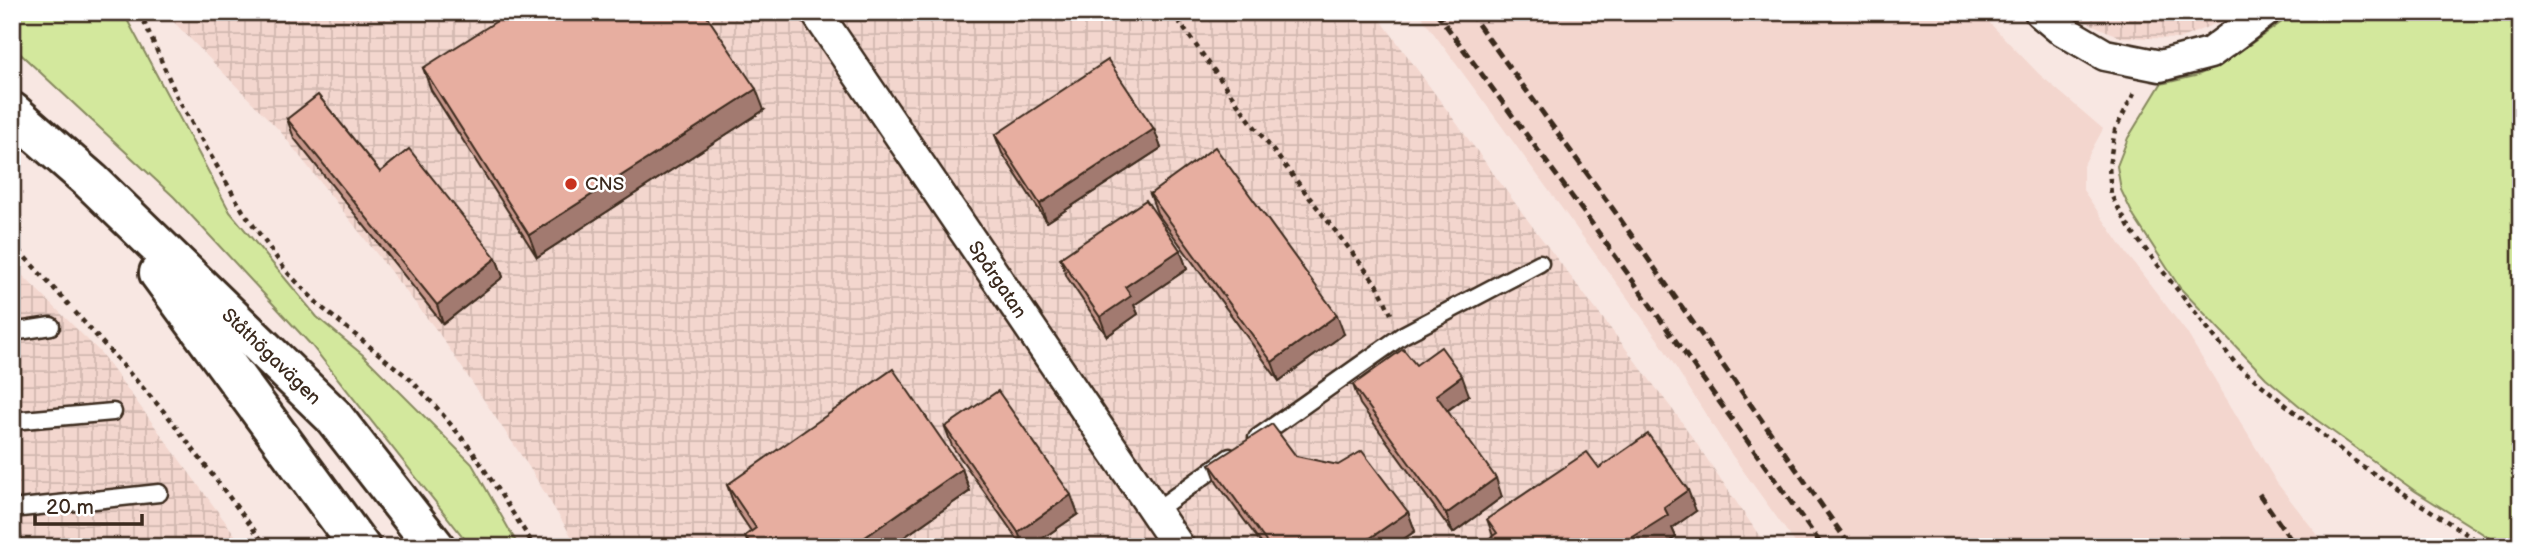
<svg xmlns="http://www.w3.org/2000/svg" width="2533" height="559" font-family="'Balsamiq Sans',sans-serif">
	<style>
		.built { fill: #f3d6ce }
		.industrial { fill: url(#industrial-grid) }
		.grass { fill: #d3e89d; stroke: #87895e; stroke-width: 2 }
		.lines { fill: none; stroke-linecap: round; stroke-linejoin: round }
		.lane-casing { stroke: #3b2a1e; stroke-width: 21 }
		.street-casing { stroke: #3b2a1e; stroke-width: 35 }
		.secondary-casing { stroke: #3b2a1e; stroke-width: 44 }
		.path { stroke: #3b2a1e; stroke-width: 4.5; stroke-dasharray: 5 5; stroke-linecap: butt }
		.lane { stroke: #fff; stroke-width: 16 }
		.street { stroke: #fff; stroke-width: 30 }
		.secondary { stroke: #fff; stroke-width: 38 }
		.rail { stroke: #3b2a1e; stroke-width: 5; stroke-dasharray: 10 5; stroke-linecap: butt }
		.wall { fill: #c7968a; stroke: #3b2a1e; stroke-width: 2 }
		.shaded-wall { fill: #a27a70; stroke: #3b2a1e; stroke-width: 2 }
		.building { fill: #e7aea0; stroke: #3b2a1e; stroke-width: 2 }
		.poi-dot { fill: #c8321e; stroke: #fff; stroke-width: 2.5 }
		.labels { text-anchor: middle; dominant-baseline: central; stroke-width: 5; stroke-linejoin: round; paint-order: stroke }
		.poi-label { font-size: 19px; fill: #3b2a1e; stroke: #fff; text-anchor: start }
		.street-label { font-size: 19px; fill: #3b2a1e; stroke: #fff }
	</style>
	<defs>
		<pattern id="industrial-grid" width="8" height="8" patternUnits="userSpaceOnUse" patternTransform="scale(1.75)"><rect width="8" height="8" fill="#f3d6ce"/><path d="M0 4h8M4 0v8" fill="none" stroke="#d1b8b0"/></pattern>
	</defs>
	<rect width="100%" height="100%" fill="#f8e7e2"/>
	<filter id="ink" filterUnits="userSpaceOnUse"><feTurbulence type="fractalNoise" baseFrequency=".0143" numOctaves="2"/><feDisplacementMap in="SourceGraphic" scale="14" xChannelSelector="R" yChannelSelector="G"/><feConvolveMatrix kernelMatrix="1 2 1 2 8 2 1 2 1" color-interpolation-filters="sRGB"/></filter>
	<g filter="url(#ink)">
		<polygon class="built" points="1418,12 1979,12 2039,74 2103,129 2083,166 2083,190 2127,254 2187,333 2277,483 2327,547 1798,547 1729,451 1659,341"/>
		<g class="industrial">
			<polygon points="164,12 1375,12 1535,230 1679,418 1767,547 578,547 529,467 438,332 280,131"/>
			<polygon points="2075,12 2232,12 2217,23 2179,39 2120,37 2082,20"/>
			<polygon points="12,265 100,352 244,547 12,547"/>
		</g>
		<g class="grass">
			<polygon points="12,12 123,12 230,212 317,317 363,355 472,464 519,547 471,547 312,346 174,197 12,46"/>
			<polygon points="2296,12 2521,12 2521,547 2504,547 2415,491 2314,418 2266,378 2180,288 2134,217 2121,190 2117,166 2128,138 2161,84 2195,76 2219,66"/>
		</g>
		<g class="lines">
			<defs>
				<g id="lane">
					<polyline points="12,332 51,326"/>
					<polyline points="12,421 113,412"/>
					<polyline points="1257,438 1403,335 1540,263"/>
					<polyline points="12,509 159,493"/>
					<polyline points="1154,512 1230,457"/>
					<polyline points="12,538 13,547"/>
				</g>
				<g id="street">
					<polyline points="816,12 1179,547"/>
					<polyline points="2040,12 2059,28 2105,55 2160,66 2210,53 2265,12"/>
				</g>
				<g id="secondary">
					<polyline points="12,112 91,181 333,416 435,547"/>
					<polyline points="159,273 360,547"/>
				</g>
			</defs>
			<use href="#lane" class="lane-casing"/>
			<use href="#street" class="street-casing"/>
			<use href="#secondary" class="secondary-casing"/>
			<g class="path">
				<polyline points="140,12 178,99 243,211 286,271 321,307 411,380 438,409 471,449 535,547"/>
				<polyline points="1172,12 1251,122 1378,286 1391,314"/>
				<polyline points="2134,93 2115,130 2109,166 2111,195 2131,231 2236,364 2353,460 2486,547"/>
				<polyline points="12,243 69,305"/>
				<polyline points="75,312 167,415 267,547"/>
			</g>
			<use href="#lane" class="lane"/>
			<use href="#street" class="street"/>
			<use href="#secondary" class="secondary"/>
			<g class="rail">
				<polyline points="1436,12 1593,225 1823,547"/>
				<polyline points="1469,12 1613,209 1851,547"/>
				<polyline points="2259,494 2296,547"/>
			</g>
		</g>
		<g class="wall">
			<polygon points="423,68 764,110 537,257 431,90"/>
			<polygon points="287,119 380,172 496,258 503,277 443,324 294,138"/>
			<polygon points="1154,129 1161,148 1047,222 1002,153 995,135"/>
			<polygon points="1150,194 1344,334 1279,381 1157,213"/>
			<polygon points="1180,250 1187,269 1134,305 1138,314 1107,336 1067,277 1060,258"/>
			<polygon points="1416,365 1469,395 1447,411 1502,497 1453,533 1360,404 1353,385"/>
			<polygon points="945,427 1078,514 1030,547 1023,547 952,446"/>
			<polygon points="1296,456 1408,512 1415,531 1392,547 1264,547 1217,483 1210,464"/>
			<polygon points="1599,468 1696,511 1672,528 1676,537 1660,547 1477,547 1493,536 1487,519"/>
			<polygon points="962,469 970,491 890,547 749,547 745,536 751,531 735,507 727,485"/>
		</g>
		<g class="shaded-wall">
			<polygon points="756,89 764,110 537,257 529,235"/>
			<polygon points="1154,129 1161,148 1047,222 1040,204"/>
			<polygon points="1180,250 1187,269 1134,305 1138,314 1107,336 1100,317 1125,287"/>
			<polygon points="496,258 503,277 443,324 437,305"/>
			<polygon points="1337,315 1344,334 1279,381 1272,362"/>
			<polygon points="1462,376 1469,395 1442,414 1436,395"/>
			<polygon points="962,469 970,491 890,547 851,547"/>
			<polygon points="1496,478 1502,497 1453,533 1446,514"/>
			<polygon points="1688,490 1696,511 1672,528 1676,537 1660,547 1617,547 1664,507"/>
			<polygon points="1071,495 1078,514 1030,547 1024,547 1018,532"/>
			<polygon points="1408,512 1415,531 1392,547 1357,547"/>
			<polygon points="1608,541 1611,547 1600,547"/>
		</g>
		<g class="building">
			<polygon points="511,12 704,12 756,89 529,235 423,68"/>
			<polygon points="1108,60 1154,129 1040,204 995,135"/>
			<polygon points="318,95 380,172 409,149 496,258 437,305 287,119"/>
			<polygon points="1215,147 1337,315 1272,362 1150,194"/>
			<polygon points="1146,200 1180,250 1125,287 1131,296 1100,317 1060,258"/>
			<polygon points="1441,347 1462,376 1436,395 1496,478 1446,514 1353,385 1403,349 1416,365"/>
			<polygon points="893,369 962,469 851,547 753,547 745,536 756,528 727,485"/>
			<polygon points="998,391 1071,495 1018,532 945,427"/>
			<polygon points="1272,424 1296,456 1338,465 1362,451 1408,512 1357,547 1270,547 1210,464"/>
			<polygon points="1648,434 1688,490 1664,507 1668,515 1617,547 1611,547 1608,541 1600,547 1477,547 1497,533 1487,519 1587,452 1599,468"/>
		</g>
	</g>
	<circle class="poi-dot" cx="571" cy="184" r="7"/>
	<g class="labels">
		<g class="poi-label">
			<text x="585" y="184">CNS</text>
		</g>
		<g class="street-label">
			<text transform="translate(997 280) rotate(56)">Spårgatan</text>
			<text transform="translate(271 357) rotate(44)">Ståthögavägen</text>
		</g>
	</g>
	<rect width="2533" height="559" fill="none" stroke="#fff" stroke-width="42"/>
	<rect x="21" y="21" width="2491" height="517" fill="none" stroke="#3b2a1e" stroke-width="2.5" filter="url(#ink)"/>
	<path d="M35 514v10h107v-10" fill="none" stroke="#3b2a1e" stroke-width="3.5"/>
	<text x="46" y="514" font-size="21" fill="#3b2a1e" stroke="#ffffff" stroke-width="5" paint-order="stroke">20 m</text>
</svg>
